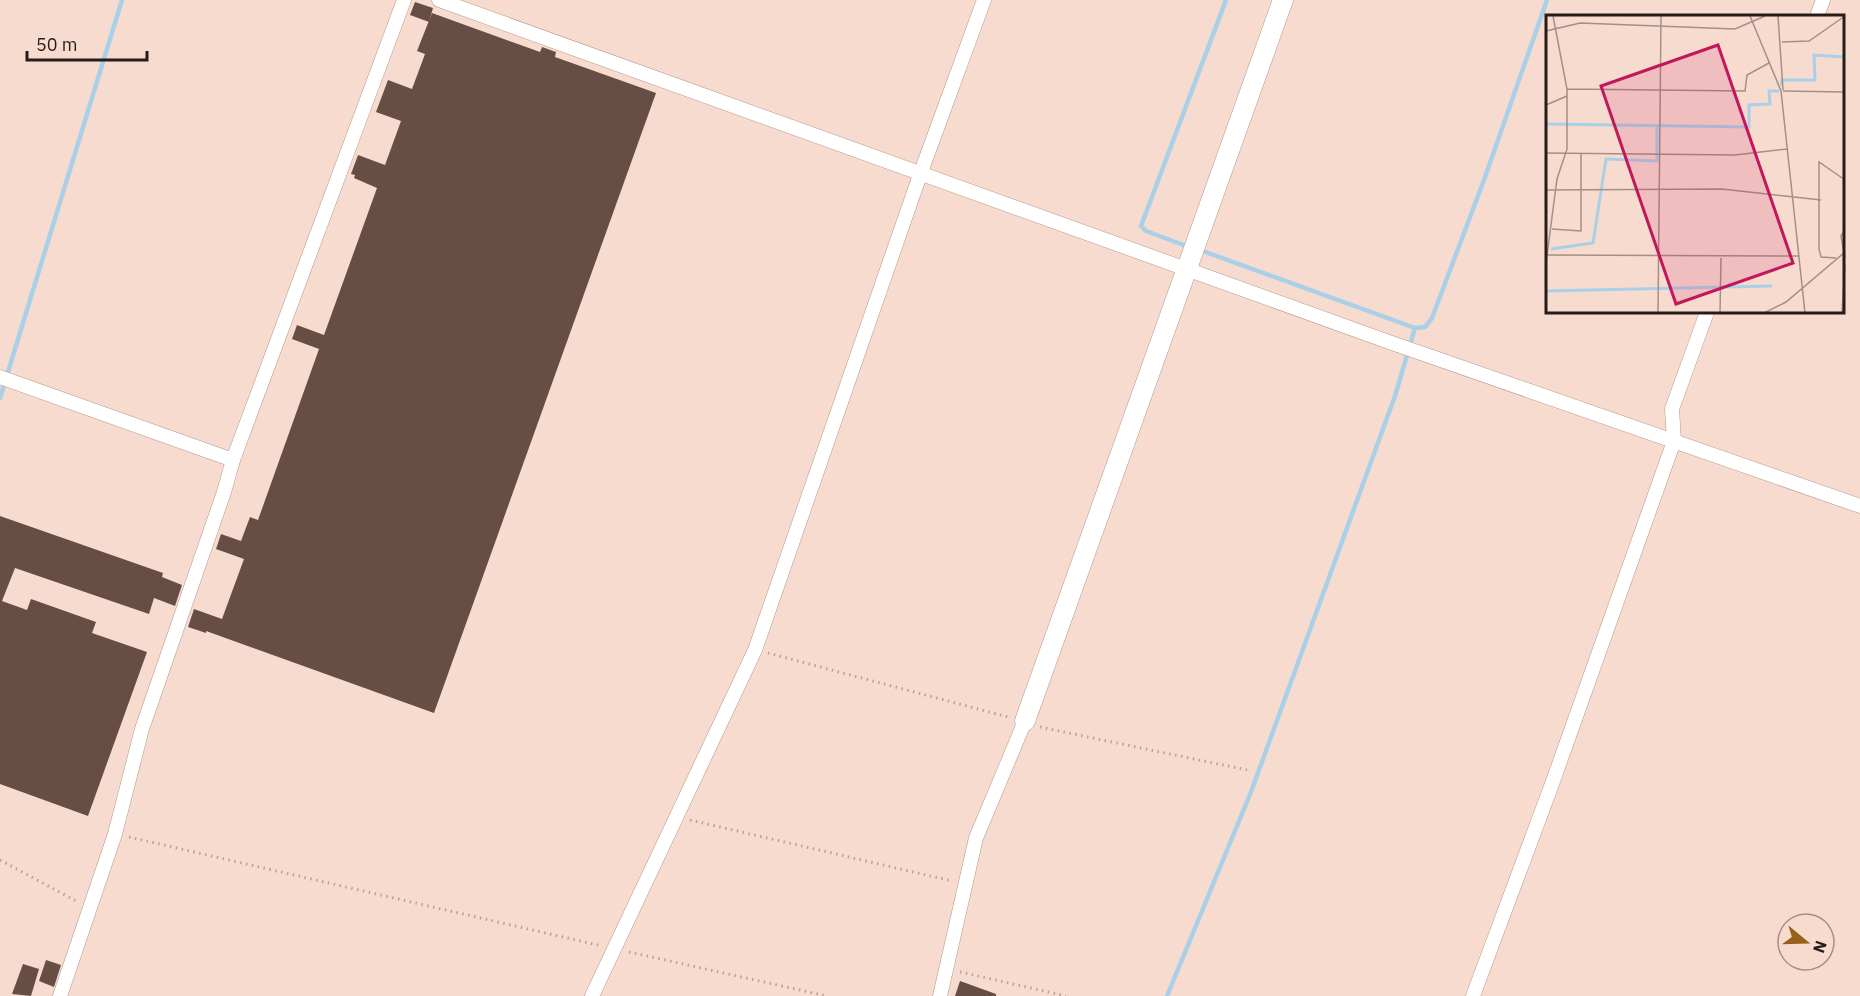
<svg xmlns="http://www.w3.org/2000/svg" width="1860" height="996" font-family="'IBM Plex Sans',sans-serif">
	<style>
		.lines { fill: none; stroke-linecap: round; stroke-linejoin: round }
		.stream { stroke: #aad0e8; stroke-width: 4.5 }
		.building { fill: #674e44 }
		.street-casing { stroke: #b4988d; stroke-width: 15 }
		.secondary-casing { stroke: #b4988d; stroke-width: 21 }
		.path { stroke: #b8a197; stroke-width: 3; stroke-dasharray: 1.5 4.5; stroke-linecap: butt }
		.street { stroke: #fff; stroke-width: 14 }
		.secondary { stroke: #fff; stroke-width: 20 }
		.inset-river { fill: none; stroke: #aad0e8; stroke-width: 3 }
		.inset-road { fill: none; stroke: #a48f86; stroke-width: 1.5 }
		.view { fill: #c2185b; fill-opacity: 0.15; stroke: #c2185b; stroke-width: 3 }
		.inset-edge { fill: none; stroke: #271d18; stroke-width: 3 }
	</style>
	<rect width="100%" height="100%" fill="#f8dbcf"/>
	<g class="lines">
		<g class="stream">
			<polyline points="1189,247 1146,231 1141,226 1226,0"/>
			<polyline points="1200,250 1415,328 1425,327 1432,318 1484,180 1547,0"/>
			<polyline points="0,398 122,0"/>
			<polyline points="1167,996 1251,792 1395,396 1415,328"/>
		</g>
	</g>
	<g class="building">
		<polygon points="415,2 433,8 429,22 410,15"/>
		<polygon points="432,13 540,52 542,47 556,52 555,57 656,93 434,713 206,631 206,633 188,627 194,609 222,619 244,559 216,549 221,534 241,541 250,517 258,520 319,349 292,339 297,325 324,335 377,188 354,178 355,175 351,174 358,155 385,165 401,121 376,112 388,80 412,89 425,54 417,51"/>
		<polygon points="0,516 163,573 162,577 182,585 175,606 154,598 149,614 15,568 2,601 27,610 31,599 96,622 92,633 147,652 88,816 0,784"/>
		<polygon points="46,960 61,965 54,987 39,981"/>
		<polygon points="23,964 39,969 31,996 12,994"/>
		<polygon points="960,981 996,994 996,996 955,996"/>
	</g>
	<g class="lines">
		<defs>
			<g id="street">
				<polyline points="439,0 1389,342 1860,506"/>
				<polyline points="1817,16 1823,0"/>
				<polyline points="0,377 233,460"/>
				<polyline points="60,996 115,834 142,729 224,492 233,460 404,0"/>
				<polyline points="592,996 755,650 921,172 984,0"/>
				<polyline points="940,996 976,838 1025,721"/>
				<polyline points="1473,996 1552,784 1674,441 1672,409 1707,312"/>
			</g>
			<polyline id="secondary" points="1025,721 1283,0"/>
		</defs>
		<use href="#street" class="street-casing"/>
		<use href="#secondary" class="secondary-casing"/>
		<g class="path">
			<polyline points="768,653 1008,717"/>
			<polyline points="1040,727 1247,770"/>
			<polyline points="690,820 952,881"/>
			<polyline points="129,837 602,946"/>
			<polyline points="0,860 78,902"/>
			<polyline points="629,952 827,996"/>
			<polyline points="960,972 1066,996"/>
		</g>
		<use href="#street" class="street"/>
		<use href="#secondary" class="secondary"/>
	</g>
	<g transform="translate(1546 15)">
		<rect width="298" height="298" fill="#f8dbcf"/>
		<path class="inset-river" d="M235,70l1,-5h33l-1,-25 31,2M0,109l203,3v-22l21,-1 -1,-13h10M5,234l42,-6 13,-84 51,2v-36M0,276l226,-5"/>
		<path class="inset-road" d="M204,1l31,75 24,222M232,1l5,74M0,16l34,-8 155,6 30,-13M236,27l27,-1 36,-25M21,74l178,2 2,-16 22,-12M237,76l62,1M0,90l21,-9M0,138l189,2 52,-6M0,175l176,-1 99,11M6,214l29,2v-78M299,214l-4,7 4,22M0,240l253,1M290,243l-15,-1 -2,-8v-87l26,18M0,248l11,-84 10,-30v-60l-14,-73M112,298l3,-297M174,298l1,-55M218,298l22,-11 59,-50M296,298l3,-48"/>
		<path class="view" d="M172,30l75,218 -117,41 -75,-218z"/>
		<rect width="298" height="298" class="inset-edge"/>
	</g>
	<g transform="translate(1806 942) rotate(109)"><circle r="28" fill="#f8dbcf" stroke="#a48f86" stroke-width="1.5"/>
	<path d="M0-4.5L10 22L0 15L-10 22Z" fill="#98611b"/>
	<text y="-9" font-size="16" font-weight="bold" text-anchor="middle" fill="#271d18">N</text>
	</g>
	<path d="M27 51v9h120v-9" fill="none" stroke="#271d18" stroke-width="3"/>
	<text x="36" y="51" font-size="18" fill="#271d18" stroke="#f8dbcf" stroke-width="4.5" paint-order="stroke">50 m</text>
</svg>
